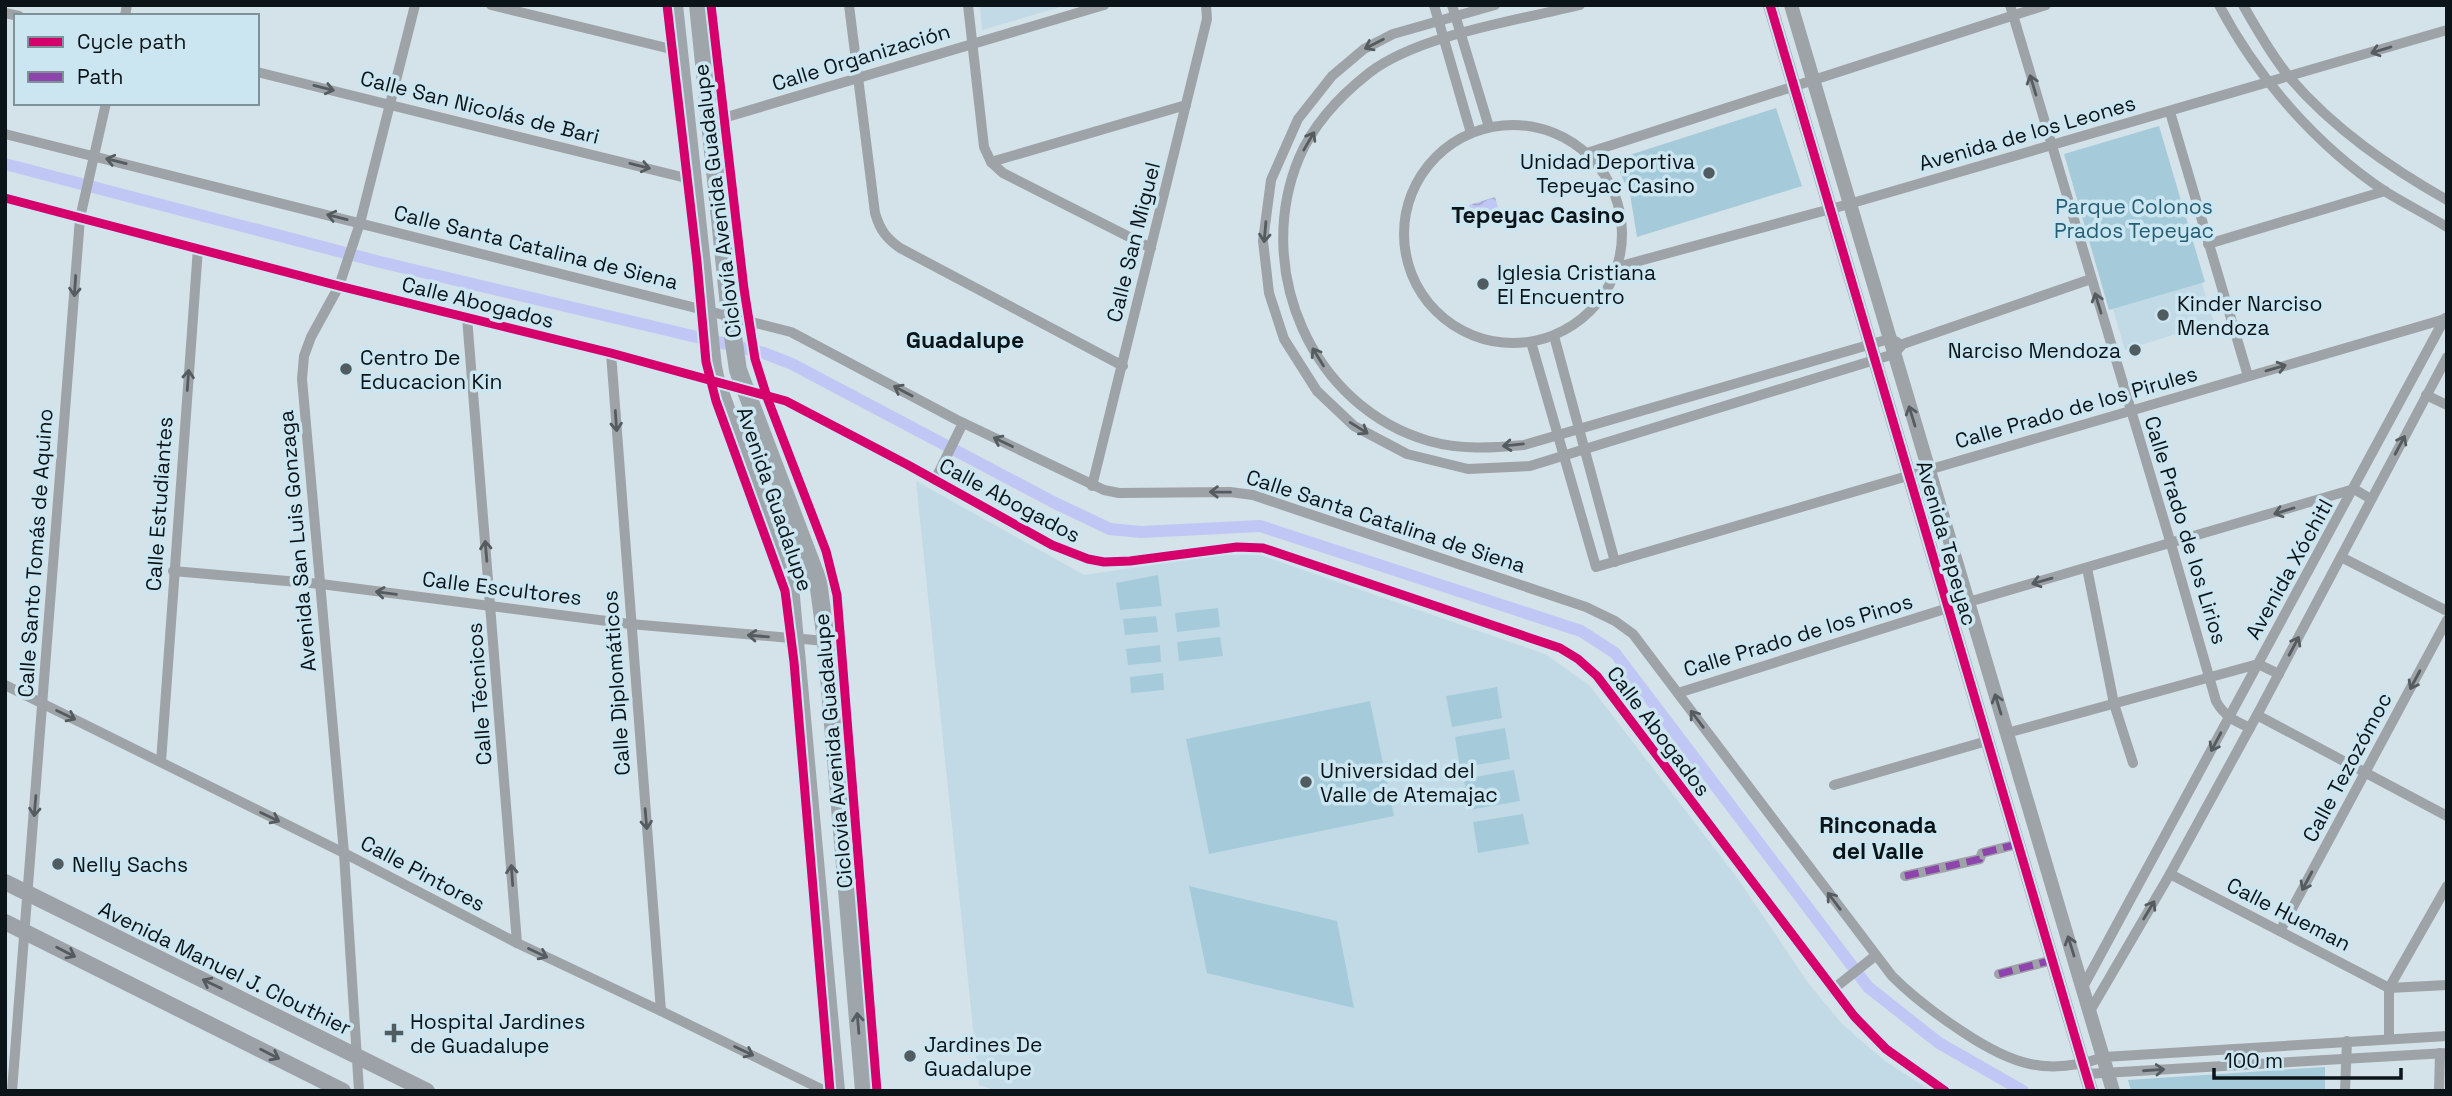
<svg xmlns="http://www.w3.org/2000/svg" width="2452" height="1096" font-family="'Space Grotesk',sans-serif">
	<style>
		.built { fill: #c1dae6 }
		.green { fill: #a5cbdb }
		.water { fill: url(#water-waves) }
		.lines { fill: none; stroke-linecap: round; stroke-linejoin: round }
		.canal { stroke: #c1c7f4; stroke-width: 12 }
		.minor { stroke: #9ea3a8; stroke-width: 10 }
		.tertiary { stroke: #9ea3a8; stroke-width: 14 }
		.secondary { stroke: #9da2a8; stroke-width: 16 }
		.primary { stroke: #9ea6ac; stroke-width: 18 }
		.quiet { stroke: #8e44ad; stroke-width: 7; stroke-dasharray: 14 7; stroke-linecap: butt }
		.cycleway-casing { stroke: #cce6f1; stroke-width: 13 }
		.cycleway { stroke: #d6006c; stroke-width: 9 }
		.oneway { stroke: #545c60 }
		.oneway2 { stroke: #545b60 }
		.oneway3 { stroke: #545d62 }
		.poi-dot { fill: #515c61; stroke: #cce6f1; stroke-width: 2.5 }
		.labels { text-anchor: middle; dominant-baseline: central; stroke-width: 7; stroke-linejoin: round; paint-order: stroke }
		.street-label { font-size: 21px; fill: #0b1418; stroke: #cce6f1 }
		.poi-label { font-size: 21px; fill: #0b1418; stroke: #cce6f1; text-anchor: start }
		.park-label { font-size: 21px; fill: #245f75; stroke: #cce6f1 }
		.neighbourhood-label { font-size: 23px; font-weight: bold; fill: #0b1418; stroke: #cce6f1 }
	</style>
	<defs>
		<pattern id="water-waves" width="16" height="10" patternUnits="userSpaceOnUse" patternTransform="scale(1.75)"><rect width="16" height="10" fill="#c1c7f4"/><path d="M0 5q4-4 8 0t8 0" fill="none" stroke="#a4aad0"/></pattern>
	</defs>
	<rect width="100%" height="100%" fill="#d4e2e9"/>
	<g class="built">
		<polygon points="980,5 1067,5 982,30"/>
		<polygon points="2201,281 2214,322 2125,350 2113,309"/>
		<polygon points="916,481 1084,575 1222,555 1260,555 1545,654 1589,685 1738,879 1809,984 1842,1024 1885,1061 1931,1091 998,1091 979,1085"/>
	</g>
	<g class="green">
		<polygon points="1776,108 1802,186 1637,237 1630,194 1614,160"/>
		<polygon points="2159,126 2205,282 2109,310 2064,154"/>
		<polygon points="1158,575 1162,606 1120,610 1116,583"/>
		<polygon points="1218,608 1220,627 1177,632 1175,613"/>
		<polygon points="1156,616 1158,632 1125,635 1123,619"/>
		<polygon points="1220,637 1223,656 1179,661 1177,642"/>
		<polygon points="1160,645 1161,662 1128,665 1126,649"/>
		<polygon points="1163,673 1164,690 1131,693 1130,677"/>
		<polygon points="1497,687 1502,718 1452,727 1446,696"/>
		<polygon points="1370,701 1394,816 1209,854 1186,739"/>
		<polygon points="1505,728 1510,759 1460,768 1455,737"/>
		<polygon points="1514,770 1520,801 1469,810 1464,779"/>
		<polygon points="1523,814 1529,844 1478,853 1473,822"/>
		<polygon points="1189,886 1337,921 1354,1008 1207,973"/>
		<polygon points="2325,1067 2325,1091 2131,1091 2128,1080"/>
	</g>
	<polygon class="water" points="1495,197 1502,221 1475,228 1469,205"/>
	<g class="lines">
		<polyline class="canal" points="5,164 380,262 764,353 792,364 1055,503 1110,529 1141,532 1260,526 1581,631 1615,653 1868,987 1939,1043 2023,1091"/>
		<g class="minor">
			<polyline points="491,5 679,51"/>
			<path d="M849,5l26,208c5,17 11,25 25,35l223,118"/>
			<polyline points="968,5 984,147 991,162 1003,173 1151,248"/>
			<polyline points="1434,5 1471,133"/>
			<polyline points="1452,5 1489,127"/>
			<polyline points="1495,5 1393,34 1364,49 1332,76 1298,119 1271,180 1263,241 1269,293 1284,339 1317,391 1354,426 1407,454 1468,469 1530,466 1894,354 1903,344 2091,279"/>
			<path d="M1580,5c-61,15 -162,30 -211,68 -28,22 -56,52 -70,85 -46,111 12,249 130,283 31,9 63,7 95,4l365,-106 8,3"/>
			<path d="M2010,5l161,539 45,157c8,15 19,20 34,27"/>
			<path d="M2219,5c39,74 98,141 167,187 20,12 41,23 61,35"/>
			<path d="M2243,5c14,25 29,51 47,73 44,51 99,89 157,122"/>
			<polyline points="5,13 19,16"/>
			<polyline points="125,16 127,5"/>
			<polyline points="257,72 694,180"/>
			<polyline points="2170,112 2248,376"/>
			<polyline points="710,122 1104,5"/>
			<circle cx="1513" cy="234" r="109"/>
			<path d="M5,134l786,198 166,88 147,70 15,3 111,-1 23,3 333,112 29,14 18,13 259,342c22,22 45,39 71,56 48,32 84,45 141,25l343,-21"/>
			<polyline points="1587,153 2046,5"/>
			<polyline points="991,162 1186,105"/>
			<polyline points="5,198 339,286 611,353 786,401 908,465 1052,545 1088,559 1104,562 1130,561 1237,547 1263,548 1560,648 1578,659 1597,676 1854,1016 1886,1049 1945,1091"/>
			<polyline points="2208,244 2385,191"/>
			<polyline points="1617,267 1849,204 2447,30"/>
			<polyline points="467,317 517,943"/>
			<polyline points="1554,336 1615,562"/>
			<polyline points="1531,342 1596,567 2445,319"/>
			<polyline points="611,353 661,1011"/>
			<polyline points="2426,395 2447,405"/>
			<polyline points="935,480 963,423"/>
			<polyline points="1092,486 1207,19 1206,5"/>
			<polyline points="2341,557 2447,611"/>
			<polyline points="2087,568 2114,704 2133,763"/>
			<polyline points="173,571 321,584 630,624 826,641"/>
			<polyline points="5,685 344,853 517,943 661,1011 825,1091"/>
			<polyline points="1678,693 1948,608 2354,489 2371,499"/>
			<polyline points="2257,715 2447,816"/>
			<polyline points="2007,733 2258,664 2279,674"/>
			<polyline points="161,762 198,248"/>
			<polyline points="1834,785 1987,741"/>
			<polyline points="2170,874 2389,988"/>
			<polyline points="1905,876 1980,859 1982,853 2018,844"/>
			<polyline points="2280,931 2447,620"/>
			<polyline points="1999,974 2053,960"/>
			<polyline points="2083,987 2445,318"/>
			<polyline points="2389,988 2447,985"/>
			<polyline points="1832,990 1875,956"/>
			<polyline points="2090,1011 2170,874 2257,715 2447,357"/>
			<polyline points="2389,1039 2389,988 2447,886"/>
			<polyline points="2086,1074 2447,1053"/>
			<polyline points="12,1091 80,218 106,103"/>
			<polyline points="359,1091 344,853 302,379 304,356 311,337 339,286 360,223 415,5"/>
			<polyline points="2345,1091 2347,1041"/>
			<polyline points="2439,1091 2440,1053"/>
		</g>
		<g class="tertiary">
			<polyline points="1770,5 2091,1091"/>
			<polyline points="1791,5 2113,1091"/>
		</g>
		<g class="secondary">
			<polyline points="5,882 427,1091"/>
			<polyline points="5,922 343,1091"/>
		</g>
		<g class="primary">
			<polyline points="674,5 713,367 716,381 790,586 836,1091"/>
			<polyline points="698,5 730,316 738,370 818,581 826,641 864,1091"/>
		</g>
		<g class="quiet">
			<polyline points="1905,876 1980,859 1982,853 2018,844"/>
			<polyline points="1999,974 2053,960"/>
		</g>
		<defs>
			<g id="cycleway">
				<polyline points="667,5 697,262 706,362 716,401 785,591 794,662 830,1091"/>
				<polyline points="711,5 744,289 755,359 768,400 826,551 837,595 877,1091"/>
				<polyline points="1770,5 2091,1091"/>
				<polyline points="5,198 339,286 611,353 786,401 908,465 1052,545 1088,559 1104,562 1130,561 1237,547 1263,548 1560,648 1578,659 1597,676 1854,1016 1886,1049 1945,1091"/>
			</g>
		</defs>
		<use href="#cycleway" class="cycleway-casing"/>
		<use href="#cycleway" class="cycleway"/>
	</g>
	<defs><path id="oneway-shaft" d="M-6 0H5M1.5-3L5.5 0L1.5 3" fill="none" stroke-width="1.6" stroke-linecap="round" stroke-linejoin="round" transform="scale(1.75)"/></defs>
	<g class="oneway">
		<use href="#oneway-shaft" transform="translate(1374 44) rotate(153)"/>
		<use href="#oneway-shaft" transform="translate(2381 50) rotate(163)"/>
		<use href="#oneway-shaft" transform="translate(2033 85) rotate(-107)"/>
		<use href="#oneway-shaft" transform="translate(324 88) rotate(14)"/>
		<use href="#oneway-shaft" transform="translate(1309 141) rotate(-60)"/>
		<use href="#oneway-shaft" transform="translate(116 161) rotate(-166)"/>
		<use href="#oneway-shaft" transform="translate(640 166) rotate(14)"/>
		<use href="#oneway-shaft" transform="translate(337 217) rotate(-166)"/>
		<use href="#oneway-shaft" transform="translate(1265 232) rotate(95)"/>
		<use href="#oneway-shaft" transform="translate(75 286) rotate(94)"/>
		<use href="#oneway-shaft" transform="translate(2098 303) rotate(-107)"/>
		<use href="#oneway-shaft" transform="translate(1318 357) rotate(-122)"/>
		<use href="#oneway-shaft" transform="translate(2276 368) rotate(-16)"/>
		<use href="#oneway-shaft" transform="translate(188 380) rotate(-86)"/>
		<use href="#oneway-shaft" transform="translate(903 391) rotate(-152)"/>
		<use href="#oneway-shaft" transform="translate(1912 416) rotate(-107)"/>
		<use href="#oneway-shaft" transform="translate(616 421) rotate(86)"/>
		<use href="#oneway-shaft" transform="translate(1359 428) rotate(32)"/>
		<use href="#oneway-shaft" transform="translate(1003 442) rotate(-154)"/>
		<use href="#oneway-shaft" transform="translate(1513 445) rotate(174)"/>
		<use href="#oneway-shaft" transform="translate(2400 445) rotate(-62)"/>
		<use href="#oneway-shaft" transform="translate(1220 492) rotate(-179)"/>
		<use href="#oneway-shaft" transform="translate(2284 511) rotate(163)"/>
		<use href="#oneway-shaft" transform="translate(486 551) rotate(-95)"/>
		<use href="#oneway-shaft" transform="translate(2042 581) rotate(164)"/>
		<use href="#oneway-shaft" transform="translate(386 593) rotate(-173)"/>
		<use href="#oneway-shaft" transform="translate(758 636) rotate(-175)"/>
		<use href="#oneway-shaft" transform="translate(2294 646) rotate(-62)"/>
		<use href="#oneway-shaft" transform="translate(2415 680) rotate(118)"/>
		<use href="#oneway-shaft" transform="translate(1998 704) rotate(-107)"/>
		<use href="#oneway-shaft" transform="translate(66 715) rotate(26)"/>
		<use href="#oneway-shaft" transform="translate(1697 719) rotate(-127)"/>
		<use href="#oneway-shaft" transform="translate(2216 742) rotate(118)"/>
		<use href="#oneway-shaft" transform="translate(35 806) rotate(95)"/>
		<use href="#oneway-shaft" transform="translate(270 817) rotate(26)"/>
		<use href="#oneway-shaft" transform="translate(646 819) rotate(85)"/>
		<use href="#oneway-shaft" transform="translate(512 875) rotate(-94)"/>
		<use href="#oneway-shaft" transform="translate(2307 881) rotate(118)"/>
		<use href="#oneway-shaft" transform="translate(1834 901) rotate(-127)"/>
		<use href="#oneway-shaft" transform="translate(2149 910) rotate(-59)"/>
		<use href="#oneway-shaft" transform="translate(2071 946) rotate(-107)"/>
		<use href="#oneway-shaft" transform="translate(538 953) rotate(25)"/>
		<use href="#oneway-shaft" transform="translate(744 1051) rotate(26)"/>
		<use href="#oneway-shaft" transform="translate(2154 1070) rotate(-4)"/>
	</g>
	<g class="oneway2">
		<use href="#oneway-shaft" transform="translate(66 952) rotate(27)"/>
		<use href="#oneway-shaft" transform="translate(212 984) rotate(-154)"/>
		<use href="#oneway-shaft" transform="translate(270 1054) rotate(27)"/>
	</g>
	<use class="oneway3" href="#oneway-shaft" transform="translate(858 1023) rotate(-95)"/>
	<g class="poi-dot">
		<circle cx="1709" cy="173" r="7"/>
		<circle cx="1483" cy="284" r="7"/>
		<circle cx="2163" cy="315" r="7"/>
		<circle cx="2135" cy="350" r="7"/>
		<circle cx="346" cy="369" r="7"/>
		<circle cx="1306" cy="782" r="7"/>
		<circle cx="58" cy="864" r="7"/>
		<path d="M390.5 1022.5h7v7h7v7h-7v7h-7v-7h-7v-7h7z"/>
		<circle cx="910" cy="1056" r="7"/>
	</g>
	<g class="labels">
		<g class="street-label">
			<text transform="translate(861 57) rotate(-17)">Calle Organización</text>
			<text transform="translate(480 107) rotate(14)">Calle San Nicolás de Bari</text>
			<text transform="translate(2027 133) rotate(-16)">Avenida de los Leones</text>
			<text transform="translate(717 201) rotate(-97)">Ciclovía Avenida Guadalupe</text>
			<text transform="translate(1133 242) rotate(-76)">Calle San Miguel</text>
			<text transform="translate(536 247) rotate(14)">Calle Santa Catalina de Siena</text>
			<text transform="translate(478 302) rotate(14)">Calle Abogados</text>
			<text transform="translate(2076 407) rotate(-16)">Calle Prado de los Pirules</text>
			<text transform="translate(775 499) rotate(71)">Avenida Guadalupe</text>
			<text transform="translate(1010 500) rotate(28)">Calle Abogados</text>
			<text transform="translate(159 504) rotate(-86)">Calle Estudiantes</text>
			<text transform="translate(1386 521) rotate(18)">Calle Santa Catalina de Siena</text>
			<text transform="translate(2186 530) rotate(73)">Calle Prado de los Lirios</text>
			<text transform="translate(297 541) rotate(-95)">Avenida San Luis Gonzaga</text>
			<text transform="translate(1947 543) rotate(74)">Avenida Tepeyac</text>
			<text transform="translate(35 553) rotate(-86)">Calle Santo Tomás de Aquino</text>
			<text transform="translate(2289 569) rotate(-61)">Avenida Xóchitl</text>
			<text transform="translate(502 588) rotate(7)">Calle Escultores</text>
			<text transform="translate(1798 635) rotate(-17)">Calle Prado de los Pinos</text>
			<text transform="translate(616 683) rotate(-94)">Calle Diplomáticos</text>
			<text transform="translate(479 694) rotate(-94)">Calle Técnicos</text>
			<text transform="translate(1659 731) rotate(53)">Calle Abogados</text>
			<text transform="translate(833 751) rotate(-95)">Ciclovía Avenida Guadalupe</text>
			<text transform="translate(2347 767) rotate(-62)">Calle Tezozómoc</text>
			<text transform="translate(423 873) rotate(28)">Calle Pintores</text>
			<text transform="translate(2289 914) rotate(27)">Calle Hueman</text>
			<text transform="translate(225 968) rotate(26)">Avenida Manuel J. Clouthier</text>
		</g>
		<g class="poi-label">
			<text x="1695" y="161" text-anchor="end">Unidad Deportiva<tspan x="1695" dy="24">Tepeyac Casino</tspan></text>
			<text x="1497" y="272">Iglesia Cristiana<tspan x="1497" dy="24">El Encuentro</tspan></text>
			<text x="2177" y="303">Kinder Narciso<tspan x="2177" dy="24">Mendoza</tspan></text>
			<text x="2121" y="350" text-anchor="end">Narciso Mendoza</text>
			<text x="360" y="357">Centro De<tspan x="360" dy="24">Educacion Kin</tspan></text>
			<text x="1320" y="770">Universidad del<tspan x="1320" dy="24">Valle de Atemajac</tspan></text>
			<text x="72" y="864">Nelly Sachs</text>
			<text x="410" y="1021">Hospital Jardines<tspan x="410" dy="24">de Guadalupe</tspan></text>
			<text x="924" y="1044">Jardines De<tspan x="924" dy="24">Guadalupe</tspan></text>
		</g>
		<g class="park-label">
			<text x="2134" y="206">Parque Colonos<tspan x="2134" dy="24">Prados Tepeyac</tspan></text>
		</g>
		<g class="neighbourhood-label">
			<text x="1538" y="215">Tepeyac Casino</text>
			<text x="965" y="340">Guadalupe</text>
			<text x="1878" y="825">Rinconada<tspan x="1878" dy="26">del Valle</tspan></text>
		</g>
	</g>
	<rect width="2452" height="1096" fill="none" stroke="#0b1418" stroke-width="14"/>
	<rect x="14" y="14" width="245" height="91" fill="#cce6f1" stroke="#7f929a" stroke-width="2"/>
	<rect x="28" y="37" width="35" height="10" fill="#d6006c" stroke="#7f929a" stroke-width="2"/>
	<text x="77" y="49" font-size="21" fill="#0b1418">Cycle path</text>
	<rect x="28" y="72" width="35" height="10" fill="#8e44ad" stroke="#7f929a" stroke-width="2"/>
	<text x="77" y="84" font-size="21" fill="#0b1418">Path</text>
	<path d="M2214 1068v10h187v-10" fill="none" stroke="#0b1418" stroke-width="3.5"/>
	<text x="2224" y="1068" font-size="21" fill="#0b1418" stroke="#cce6f1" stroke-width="5" paint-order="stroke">100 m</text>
</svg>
